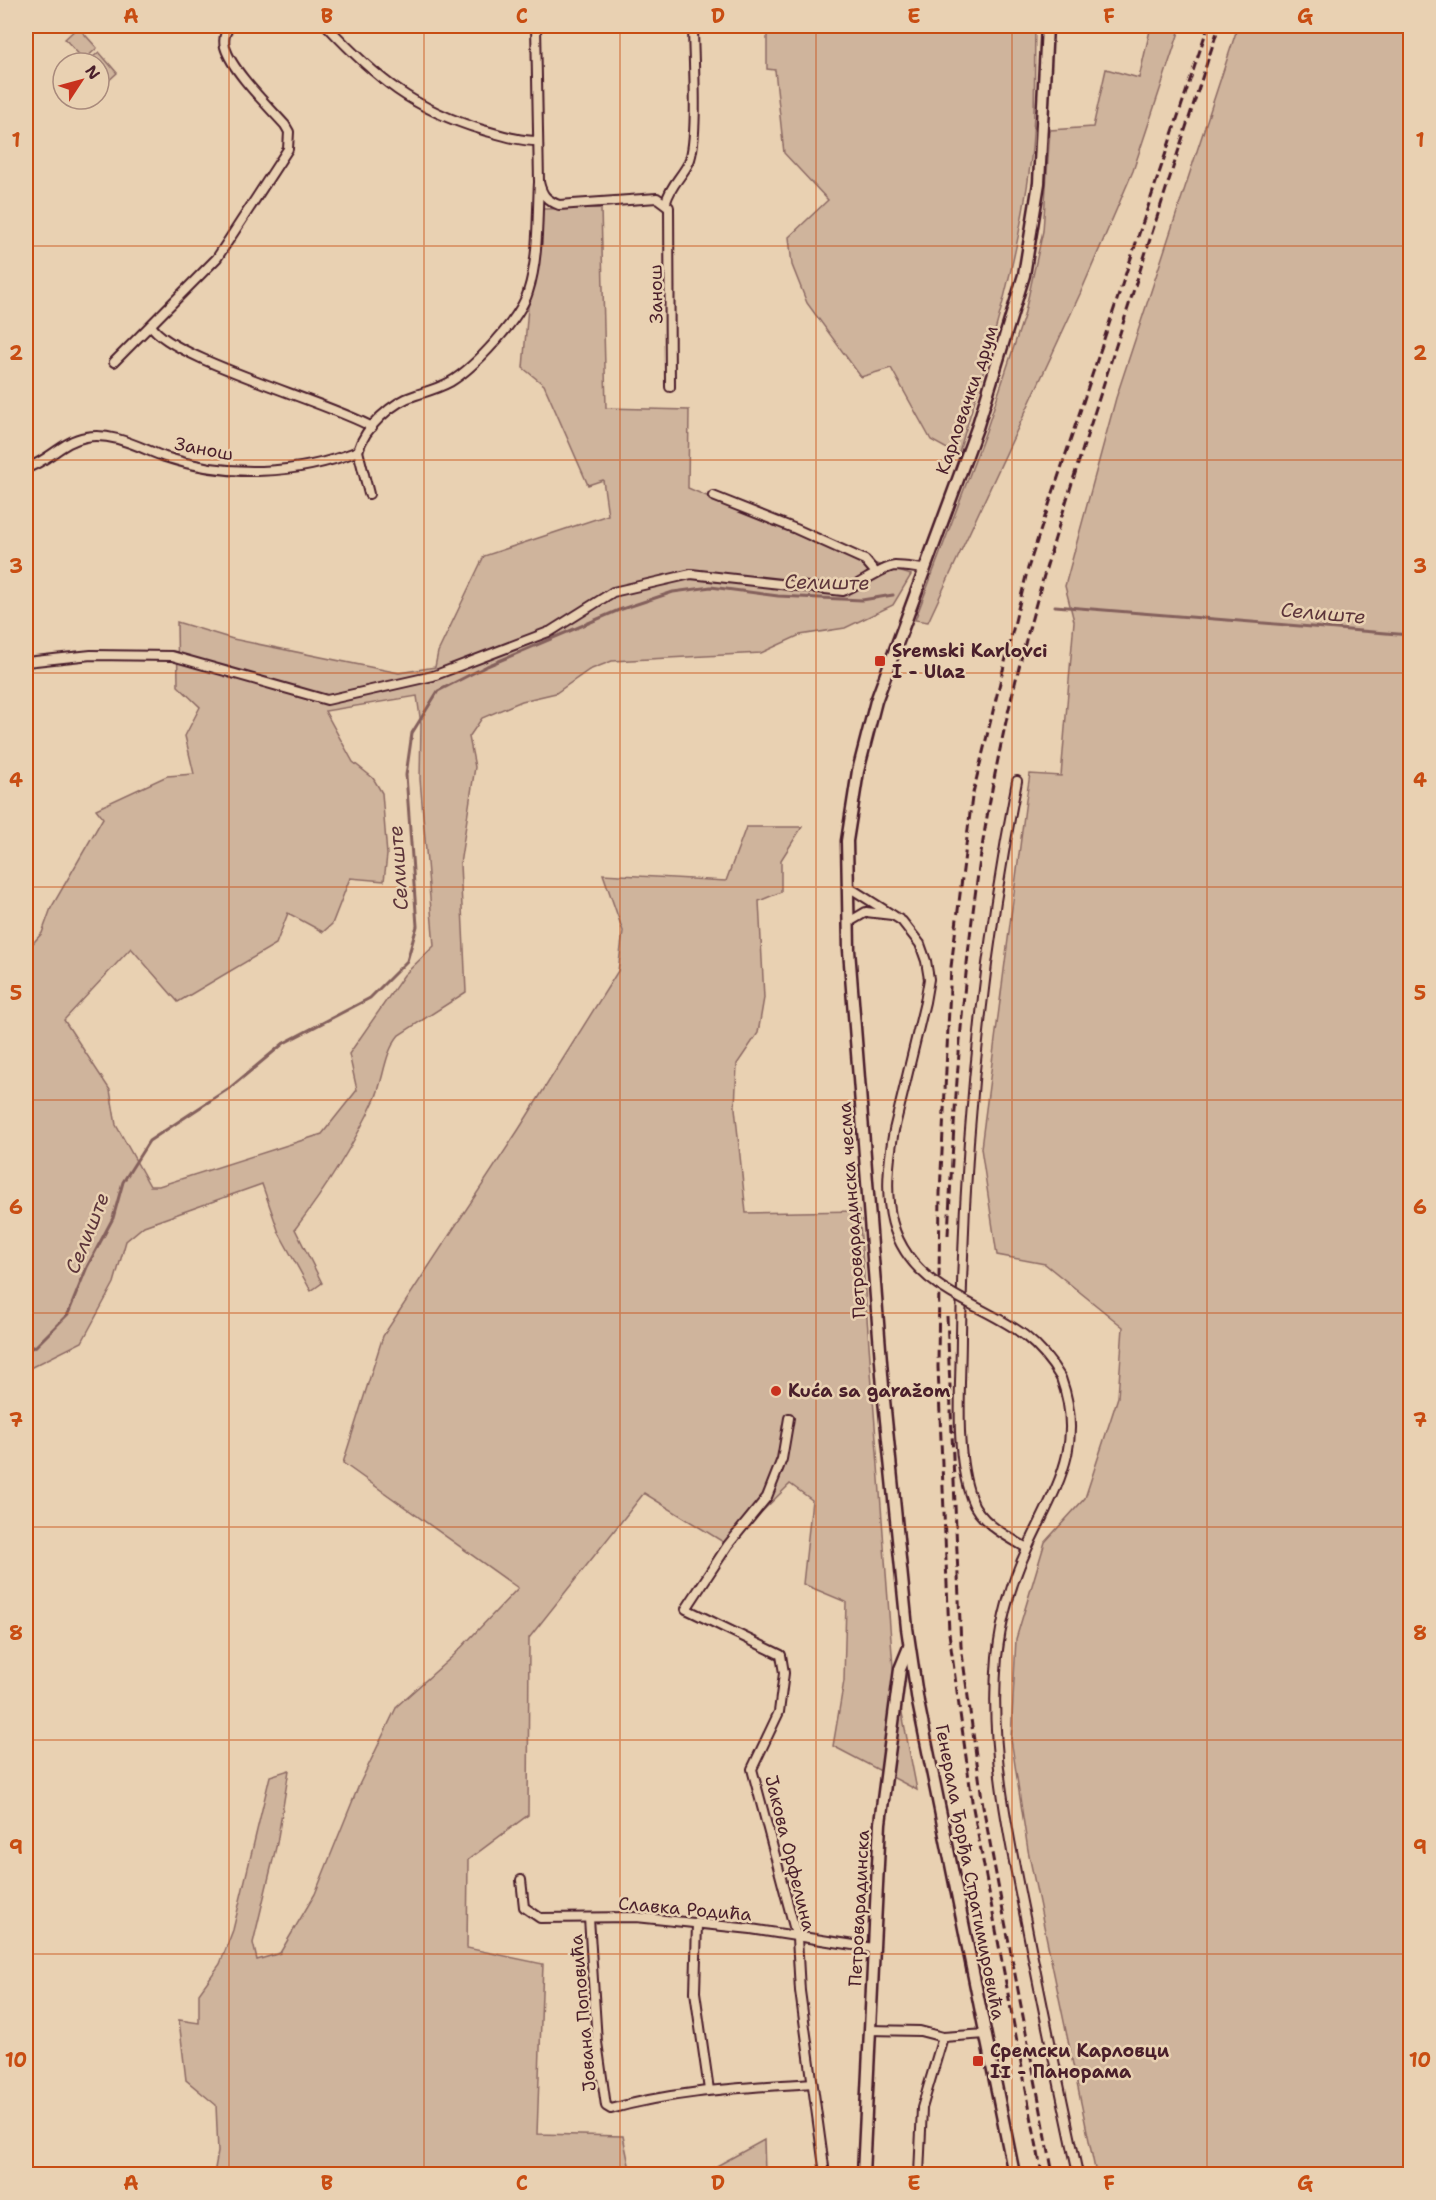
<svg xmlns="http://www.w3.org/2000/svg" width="1436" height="2200" font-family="'Shantell Sans',sans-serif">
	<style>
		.green { fill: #cfb49c; stroke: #8c6a64; stroke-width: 1.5; fill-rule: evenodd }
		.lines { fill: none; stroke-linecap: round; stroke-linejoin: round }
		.stream { stroke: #84605c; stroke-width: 3 }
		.street-casing { stroke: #4a1f2b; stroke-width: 12 }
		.secondary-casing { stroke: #4a1f2b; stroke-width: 15 }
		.street { stroke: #e9d1b2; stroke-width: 8 }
		.secondary { stroke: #e9d1b2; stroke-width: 10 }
		.rail { stroke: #4a1f2b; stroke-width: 3; stroke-dasharray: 9 4.5; stroke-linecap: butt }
		.street-bridge-casing { stroke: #4a1f2b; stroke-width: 12; stroke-linecap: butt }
		.street-bridge { stroke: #e9d1b2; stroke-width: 8 }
		.grid { fill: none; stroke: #c84d12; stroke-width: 1.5; stroke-opacity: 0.55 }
		.poi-dot { fill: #c8321e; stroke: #e9d1b2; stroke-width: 2 }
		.labels { text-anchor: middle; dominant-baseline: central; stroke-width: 5; stroke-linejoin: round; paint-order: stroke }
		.street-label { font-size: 18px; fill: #4a1f2b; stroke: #e9d1b2 }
		.poi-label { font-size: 18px; font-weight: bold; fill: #4a1f2b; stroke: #e9d1b2; text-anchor: start }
		.water-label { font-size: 20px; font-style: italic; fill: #5d353b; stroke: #e9d1b2 }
		.neatline { fill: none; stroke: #c84d12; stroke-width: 2 }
		.grid-label { font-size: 20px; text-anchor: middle; font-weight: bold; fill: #c84d12 }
	</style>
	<rect width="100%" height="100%" fill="#e9d1b2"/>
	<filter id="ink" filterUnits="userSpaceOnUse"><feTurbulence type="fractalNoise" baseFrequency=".0167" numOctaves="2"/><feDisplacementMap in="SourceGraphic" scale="12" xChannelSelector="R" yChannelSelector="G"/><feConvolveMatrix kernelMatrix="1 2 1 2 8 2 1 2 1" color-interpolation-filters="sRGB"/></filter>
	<g filter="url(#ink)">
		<g class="green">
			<path d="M767,26h268c-1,43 1,89 -4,132 -12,103 -43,199 -73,297l-27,-15 -40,-72 -30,9 -54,-74 -15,-38 -3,-28 39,-37 -44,-47 -9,-83 -8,-1z"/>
			<polygon points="1151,26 1181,26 1133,171 1080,294 928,622 915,620 986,431 1024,316 1043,231 1050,130 1093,127 1106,69 1139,78"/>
			<polygon points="1238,26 1410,26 1410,2174 1096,2174 1028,1850 1011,1739 1016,1639 1045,1542 1085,1498 1118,1397 1123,1327 1045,1264 997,1255 981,1148 1026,800 1030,774 1061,776 1074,621 1065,586 1116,398"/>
			<polygon points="78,27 97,48 84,60 65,39"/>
			<polygon points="99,52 117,73 105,84 99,78 99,63 86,63"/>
			<path d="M601,208l5,200 83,2 -1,78 147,63 76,24 -18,30 -48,23 -45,7 -39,18 -149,8 -23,9 -33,23 -34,8 -40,17 -13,19 6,30 -15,97 6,128 -67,43c-15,18 -15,44 -24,64 -21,45 -50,91 -80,130l27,54 -11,8 -32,-58 -17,-49 -118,42 -18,15 -12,42 -32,59 -56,28v-419l16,-18 9,-25 52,-90 -7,-9 71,-33 27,-2 -9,-38 15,-29 -22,-21 -1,-64 56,17 166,34 36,-6 3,-15 46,-96 124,-41 -5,-35 -15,5 -44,-100 -21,-17 5,-61 10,-40 4,-58zM417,696l4,28 -1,55 14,167 -30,29 -55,79 8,36 -35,44 -163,52h-9l-34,-61 -6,-35 -46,-70 67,-72 47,54 98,-58 12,-31 35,19 9,-8 18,-46 34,3 3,-26 -5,-62 -9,-15 -20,-16 -28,-51z"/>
			<polygon points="746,827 802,827 781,860 781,892 759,901 764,998 758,1033 737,1064 735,1108 746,1213 859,1211 893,1667 917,1790 833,1746 844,1681 846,1602 803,1584 812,1500 790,1484 728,1545 644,1493 529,1638 528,1815 468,1860 467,1948 543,1964 537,2134 623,2136 631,2174 214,2174 218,2152 216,2105 186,2080 179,2020 199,2023 199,1993 220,1964 233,1930 270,1776 289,1770 277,1843 253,1943 257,1960 280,1953 315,1894 359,1785 397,1706 454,1655 518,1588 343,1463 383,1336 519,1129 618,971 623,931 603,874 726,881"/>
			<polygon points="764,2140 765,2174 692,2174 715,2167"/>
		</g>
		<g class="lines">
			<g class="stream">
				<polyline points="1055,606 1410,635"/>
				<polyline points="26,1350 36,1346 68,1314 87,1267 113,1218 123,1182 149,1141 231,1087 284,1043 370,998 407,961 417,926 406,775 412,733 438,691 487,666 619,610 673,592 711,587 778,596 862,600 893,595"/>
			</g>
			<defs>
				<g id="street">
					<path d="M327,26c49,52 86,83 156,104 18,5 36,11 55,11"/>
					<path d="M536,26l3,156c3,13 7,18 20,23l98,-7 12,9 1,180"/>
					<path d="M666,202c5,-18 16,-25 23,-40 10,-23 4,-108 4,-136"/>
					<path d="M151,325c17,33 180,78 221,102"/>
					<path d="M114,362l103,-104 71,-109 1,-17 -4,-7c-17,-19 -53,-54 -60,-78 -2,-8 0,-15 5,-21"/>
					<polyline points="358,451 369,494"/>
					<path d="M26,468c22,-6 36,-27 60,-31 28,-5 54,11 79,20 63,21 132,18 193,-6 7,-24 34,-49 58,-56 12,-4 23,-7 34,-13 24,-14 70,-63 78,-90 11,-34 9,-74 11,-110"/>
					<polyline points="713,496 796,529 865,560 876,573"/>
					<path d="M26,662l65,-7 81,1 155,44 106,-24 118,-45 62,-39 78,-18 152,17c15,-5 39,-24 52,-25 9,0 20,2 29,3"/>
					<path d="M1017,781c-36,183 -54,368 -56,555 0,49 -7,115 10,162 8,24 35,38 56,50"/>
					<polyline points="847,886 902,921 920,944 926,961 929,979 925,1002 894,1130"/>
					<polyline points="849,922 866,912 892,915"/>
					<path d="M1061,1378c25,69 -6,110 -34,171 -16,34 -26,71 -30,108 -8,90 11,177 29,265 16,84 34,168 52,252"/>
					<polyline points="789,1418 782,1459 767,1497 728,1545 686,1609 781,1655 784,1673 779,1712 752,1769 797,1938 800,1991 825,2174"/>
					<polyline points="521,1880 524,1907 540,1918 636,1917 751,1929 873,1948"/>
					<path d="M589,1918l8,124 9,64 5,3c66,-19 133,-21 201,-26"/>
					<polyline points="697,1924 695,1992 709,2090"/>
					<polyline points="869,2030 920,2031 943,2037"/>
					<polyline points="919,2174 922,2108 943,2037 986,2034"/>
				</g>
				<g id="secondary">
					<polyline points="863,2174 880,1823 900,1669 909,1647"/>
					<polyline points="1014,2174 918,1702 907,1628 884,1400 849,950 847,841 858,771 876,701 977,428 1024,275 1039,183 1047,26"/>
				</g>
			</defs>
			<use href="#street" class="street-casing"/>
			<use href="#secondary" class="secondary-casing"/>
			<use href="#street" class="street"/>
			<use href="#secondary" class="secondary"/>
			<g class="rail">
				<path d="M948,1235c8,-156 17,-313 48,-466 26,-132 67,-259 108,-386 38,-119 76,-238 115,-357"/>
				<polyline points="947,1316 961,1646 983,1806 1053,2174"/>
				<polyline points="1042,2174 973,1808 949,1633 938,1367 940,1193 951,967 972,797 1028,568 1208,26"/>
			</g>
			<defs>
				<path id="street-bridge" d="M894,1130c-12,68 -11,124 57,163 47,28 80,34 110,85"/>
			</defs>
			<use href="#street-bridge" class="street-bridge-casing"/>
			<use href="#street-bridge" class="street-bridge"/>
		</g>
	</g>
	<path class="grid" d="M229,26v2148M424,26v2148M620,26v2148M816,26v2148M1012,26v2148M1207,26v2148M26,246h1384M26,460h1384M26,673h1384M26,887h1384M26,1100h1384M26,1313h1384M26,1527h1384M26,1740h1384M26,1954h1384"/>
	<g class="poi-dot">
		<rect x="874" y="655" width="12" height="12" rx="3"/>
		<circle cx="776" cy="1391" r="6"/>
		<rect x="972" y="2055" width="12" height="12" rx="3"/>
	</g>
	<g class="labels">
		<g class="street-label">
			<text transform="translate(656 294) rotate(-91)">Занош</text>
			<text transform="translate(967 400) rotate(-71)">Карловачки друм</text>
			<text transform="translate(204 449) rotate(11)">Занош</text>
			<text transform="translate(852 1210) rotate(-94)">Петроварадинска чесма</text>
			<text transform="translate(790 1853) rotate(76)">Јакова Орфелина</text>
			<text transform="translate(970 1872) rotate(79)">Генерала Ђорђа Стратимировића</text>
			<text transform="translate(859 1908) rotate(-87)">Петроварадинска</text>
			<text transform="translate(685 1909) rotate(5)">Славка Родића</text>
			<text transform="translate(583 2013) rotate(-95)">Јована Поповића</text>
		</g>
		<g class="poi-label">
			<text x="892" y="651">Sremski Karlovci<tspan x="892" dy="21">I - Ulaz</tspan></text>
			<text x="788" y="1391">Kuća sa garažom</text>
			<text x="990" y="2051">Сремски Карловци<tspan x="990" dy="21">II - Панорама</tspan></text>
		</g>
		<g class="water-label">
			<text transform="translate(827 582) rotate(1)">Селиште</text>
			<text transform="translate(1323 613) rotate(5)">Селиште</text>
			<text transform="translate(398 868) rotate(-94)">Селиште</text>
			<text transform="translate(87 1233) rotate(-68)">Селиште</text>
		</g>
	</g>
	<rect width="1436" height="2200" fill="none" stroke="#e9d1b2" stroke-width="66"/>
	<g transform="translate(81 81) rotate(54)"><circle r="28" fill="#e9d1b2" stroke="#a98a7c" stroke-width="1.5"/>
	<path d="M0-4.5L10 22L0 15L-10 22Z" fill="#c8321e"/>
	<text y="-9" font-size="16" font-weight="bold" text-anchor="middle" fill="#4a1f2b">N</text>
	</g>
	<rect x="33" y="33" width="1370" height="2134" class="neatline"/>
	<g class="grid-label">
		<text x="131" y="23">A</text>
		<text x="327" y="23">B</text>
		<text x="522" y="23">C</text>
		<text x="718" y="23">D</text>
		<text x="914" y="23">E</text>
		<text x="1109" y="23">F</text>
		<text x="1305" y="23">G</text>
		<text x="16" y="147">1</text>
		<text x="1420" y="147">1</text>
		<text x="16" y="360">2</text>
		<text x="1420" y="360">2</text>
		<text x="16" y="573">3</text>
		<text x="1420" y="573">3</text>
		<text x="16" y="787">4</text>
		<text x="1420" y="787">4</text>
		<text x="16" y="1000">5</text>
		<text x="1420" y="1000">5</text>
		<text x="16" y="1214">6</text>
		<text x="1420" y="1214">6</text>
		<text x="16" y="1427">7</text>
		<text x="1420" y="1427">7</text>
		<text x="16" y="1640">8</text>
		<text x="1420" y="1640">8</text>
		<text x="16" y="1854">9</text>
		<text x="1420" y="1854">9</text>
		<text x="16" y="2067">10</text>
		<text x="1420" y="2067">10</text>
		<text x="131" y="2190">A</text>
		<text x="327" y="2190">B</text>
		<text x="522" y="2190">C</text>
		<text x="718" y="2190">D</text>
		<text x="914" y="2190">E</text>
		<text x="1109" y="2190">F</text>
		<text x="1305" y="2190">G</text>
	</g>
</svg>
